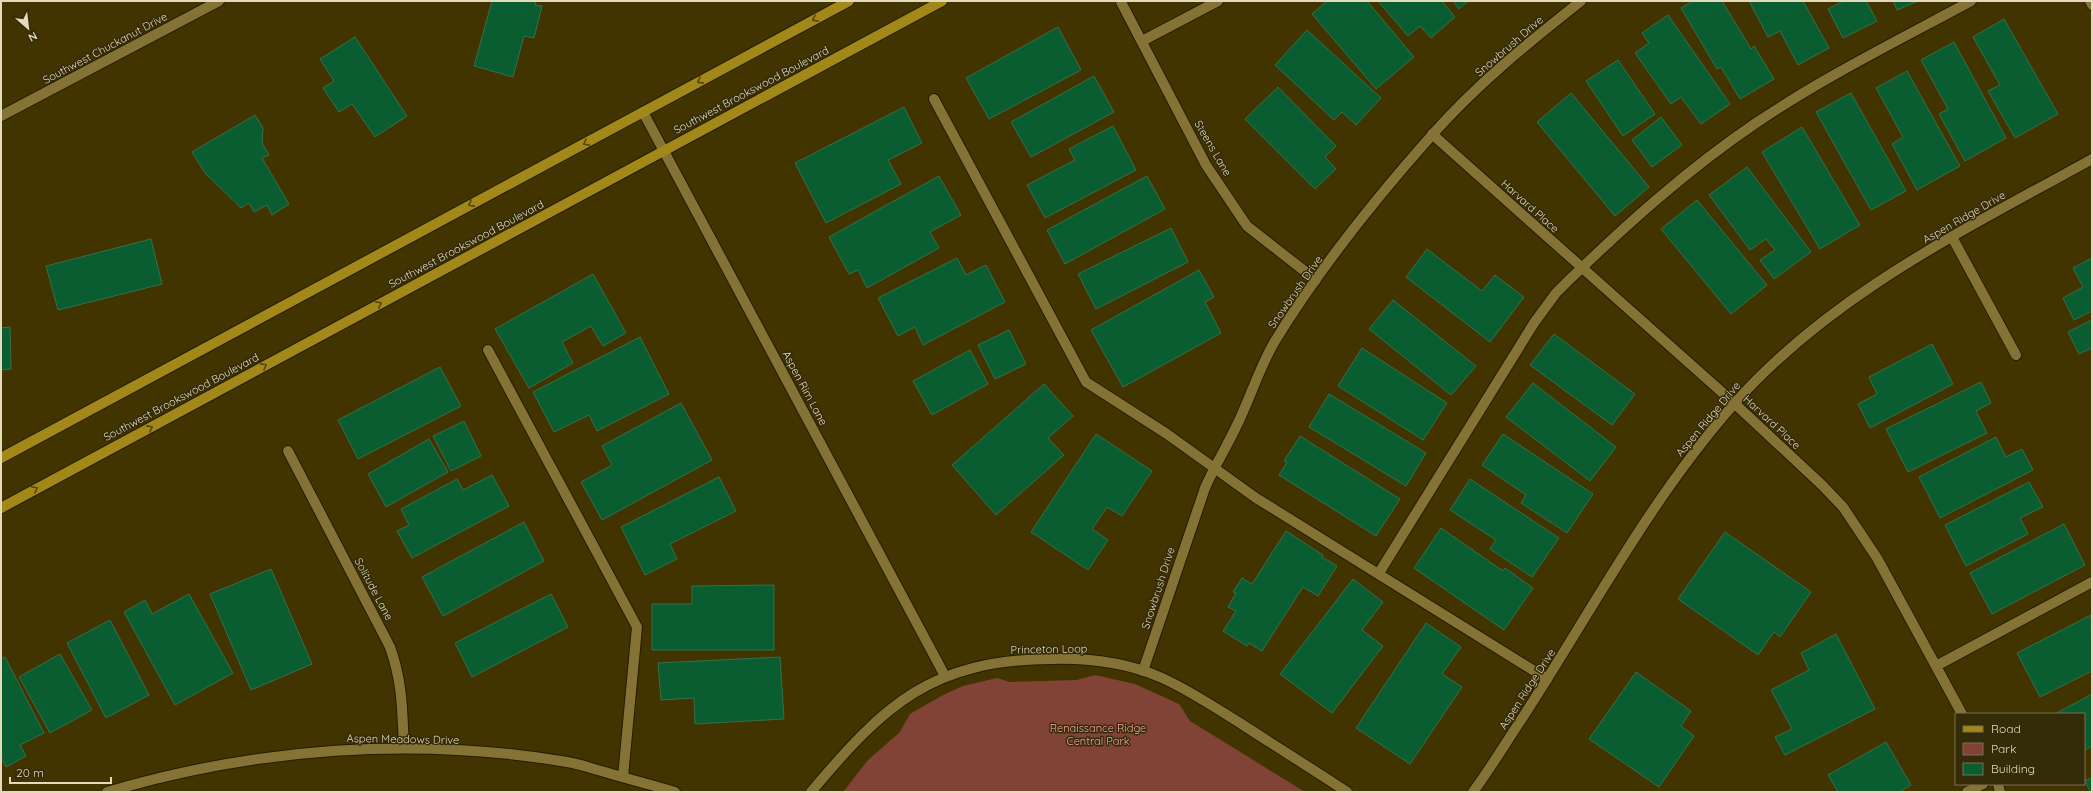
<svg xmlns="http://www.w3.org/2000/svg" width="2093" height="793" font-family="Quicksand,sans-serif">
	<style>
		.green { fill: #814336 }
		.building { fill: #095d31; stroke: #376f4b }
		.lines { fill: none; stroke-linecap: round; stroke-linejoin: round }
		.minor-casing { stroke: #251c00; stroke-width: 12 }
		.major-casing { stroke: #251c00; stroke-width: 12 }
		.minor { stroke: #857335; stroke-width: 10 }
		.major { stroke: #a28819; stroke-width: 10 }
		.oneway { stroke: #55470e }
		.labels { text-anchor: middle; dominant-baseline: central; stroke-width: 3; stroke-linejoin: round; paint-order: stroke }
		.street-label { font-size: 11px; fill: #e3d9bb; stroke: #342b09 }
		.park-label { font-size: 11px; fill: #f6a997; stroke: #342b09 }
	</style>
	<rect width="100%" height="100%" fill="#413400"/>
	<polygon class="green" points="1095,675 1135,684 1179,704 1190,721 1305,792 843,792 868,760 899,733 910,714 943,695 963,686 997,678 1010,682 1077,680"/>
	<g class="building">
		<polygon points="492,1 536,1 535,5 542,6 534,38 524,36 513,77 474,66"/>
		<polygon points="1327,1 1367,1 1414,57 1376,89 1312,14"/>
		<polygon points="1378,1 1442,1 1455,17 1431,38 1420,26 1408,36"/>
		<polygon points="1453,1 1468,1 1459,9"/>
		<polygon points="1693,1 1722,1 1751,49 1754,46 1774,79 1740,99 1721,67 1717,69 1681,8"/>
		<polygon points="1749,1 1803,1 1829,48 1798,65 1780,31 1768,37"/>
		<polygon points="1843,1 1866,1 1877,21 1843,38 1828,9"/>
		<polygon points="1893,1 1918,1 1897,10"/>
		<polygon points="1668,15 1730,104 1701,124 1681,97 1671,104 1635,53 1649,43 1642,33"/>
		<polygon points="2004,19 2058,114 2015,138 1988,91 2000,85 1973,37"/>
		<polygon points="1058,27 1081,70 989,119 966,78"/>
		<polygon points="1307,30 1381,98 1356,125 1342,112 1334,120 1275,65"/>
		<polygon points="355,37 407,116 375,137 352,104 339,112 323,88 334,81 320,59"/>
		<polygon points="1954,42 2006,138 1965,161 1939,114 1948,109 1921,60"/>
		<polygon points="1618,60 1655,114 1623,136 1586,81"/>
		<polygon points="1907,71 1960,166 1917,190 1892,144 1903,137 1876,88"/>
		<polygon points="1094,76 1114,112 1031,157 1011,122"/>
		<polygon points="1278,87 1336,146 1325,157 1336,169 1315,189 1245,119"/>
		<polygon points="1571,93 1649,187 1615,216 1537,122"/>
		<polygon points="1851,93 1906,191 1871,210 1816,112"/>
		<polygon points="904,107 922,143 888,160 901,184 826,223 795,163"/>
		<polygon points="255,115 263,128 262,143 269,155 262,158 289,204 272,215 267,205 254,212 249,203 241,208 205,173 192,152"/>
		<polygon points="1661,117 1682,145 1652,167 1632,140"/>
		<polygon points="1113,126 1136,170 1045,218 1027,185 1075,160 1069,149"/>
		<polygon points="1802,127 1860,225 1820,249 1762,152"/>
		<polygon points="1747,167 1811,252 1774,279 1760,260 1775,250 1766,239 1750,250 1709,195"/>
		<polygon points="939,176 961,215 930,232 939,248 867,288 858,270 849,274 829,237"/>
		<polygon points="1147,176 1165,209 1065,264 1047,230"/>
		<polygon points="1697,200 1767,285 1731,314 1661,229"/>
		<polygon points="1171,228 1188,262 1096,309 1078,274"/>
		<polygon points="151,239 162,284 58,310 46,266"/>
		<polygon points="1427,249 1482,291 1495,275 1524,297 1490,342 1406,277"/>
		<polygon points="957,258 966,275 986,265 1005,302 923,345 915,327 898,336 878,298"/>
		<polygon points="2092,258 2092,311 2074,320 2063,298 2083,287 2073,268"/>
		<polygon points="1199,270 1214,297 1205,302 1221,333 1123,387 1091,330"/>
		<polygon points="593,274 626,333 603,346 591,326 562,342 573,363 529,388 495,329"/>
		<polygon points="1393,300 1476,366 1451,395 1369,329"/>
		<polygon points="2092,320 2092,348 2079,354 2068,332"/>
		<polygon points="10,327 11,369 1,370 1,328"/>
		<polygon points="1009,330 1026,364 995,379 978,345"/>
		<polygon points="1554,334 1635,394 1612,425 1530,365"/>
		<polygon points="640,337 669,394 597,431 589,415 554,432 533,392"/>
		<polygon points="1932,344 1953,384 1870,428 1858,404 1877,394 1869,377"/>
		<polygon points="1362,348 1447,403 1423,440 1338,386"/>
		<polygon points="970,350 988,384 932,415 913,381"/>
		<polygon points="440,367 461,406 358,459 338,420"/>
		<polygon points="1981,382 1991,403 1976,411 1987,433 1908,472 1886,429"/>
		<polygon points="1533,383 1616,447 1590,481 1506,417"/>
		<polygon points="1044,384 1073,416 1048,438 1064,455 996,515 952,465"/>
		<polygon points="1329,394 1426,453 1406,486 1309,427"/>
		<polygon points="681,403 712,460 602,520 581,482 612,465 602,446"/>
		<polygon points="464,421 481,456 451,471 433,436"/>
		<polygon points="1096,434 1152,471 1122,516 1107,507 1092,529 1108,540 1088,570 1031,532"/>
		<polygon points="1503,434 1593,494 1567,533 1521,503 1526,495 1482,465"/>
		<polygon points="1300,436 1400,499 1376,536 1279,475 1287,462 1284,461"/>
		<polygon points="1996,437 2006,457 2022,449 2033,470 1940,518 1919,477"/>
		<polygon points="429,439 448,472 386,507 368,474"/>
		<polygon points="492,475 509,506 412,558 397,531 409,525 401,509 457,479 463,490"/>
		<polygon points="719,477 736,511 670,544 677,559 645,575 621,527"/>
		<polygon points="1470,479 1559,538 1532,577 1490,549 1496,540 1450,510"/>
		<polygon points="2029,482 2043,507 2020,518 2028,534 1966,566 1945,525"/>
		<polygon points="524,522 544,561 443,616 422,577"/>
		<polygon points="2064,524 2085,565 1992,614 1970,573"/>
		<polygon points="1441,528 1503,571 1505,568 1533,588 1504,630 1414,568"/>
		<polygon points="1286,531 1323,555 1322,557 1337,566 1318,596 1303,587 1262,651 1249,643 1247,646 1223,631 1236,611 1228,607 1236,593 1233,592 1242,578 1252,584"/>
		<polygon points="1725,532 1811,592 1780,637 1774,632 1758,655 1678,599"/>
		<polygon points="271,569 312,664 251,690 210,594"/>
		<polygon points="1353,579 1383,602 1362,630 1383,646 1332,713 1280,674"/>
		<polygon points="774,585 774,650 652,650 652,604 692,604 692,586"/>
		<polygon points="189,594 233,673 175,705 124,612 145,600 152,614"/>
		<polygon points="551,594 568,627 472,677 455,643"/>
		<polygon points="2091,615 2092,671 2040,697 2017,653"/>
		<polygon points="110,620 149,695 106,718 67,643"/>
		<polygon points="1426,623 1461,647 1442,674 1462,687 1410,764 1356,728"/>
		<polygon points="1836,634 1875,709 1785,755 1775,737 1792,729 1771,690 1809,670 1801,653"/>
		<polygon points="60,654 92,710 50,733 19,677"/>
		<polygon points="5,657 44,733 20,745 26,756 6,767 1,757 1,659"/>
		<polygon points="780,657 784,719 695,724 694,698 661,700 658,663"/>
		<polygon points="1636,672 1691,711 1681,726 1694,736 1659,787 1589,739"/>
		<polygon points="2092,694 2092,746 2084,751 2084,714 2055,714"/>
		<polygon points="1886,742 1911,785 1899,792 1838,792 1828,775"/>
		<polygon points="2092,778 2092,792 2090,792 2085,780"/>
	</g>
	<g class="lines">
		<defs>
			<g id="minor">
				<polyline points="2090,1 2092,5"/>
				<polyline points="1121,2 1206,165 1247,226 1316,280"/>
				<polyline points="1142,41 1218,1"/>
				<polyline points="934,99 1086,382 1167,434 1256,498 1547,679"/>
				<polyline points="643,112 945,676"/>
				<polyline points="1,116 219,1"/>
				<polyline points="1432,134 1734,403 1822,485 1843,507 1877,558 1962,714"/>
				<polyline points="1952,237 2016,355"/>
				<polyline points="488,350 637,627 623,777"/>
				<path d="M288,451l102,196c13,37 12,63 14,101"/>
				<path d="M1379,573l155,-250 22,-30 12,-12c59,-57 120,-112 188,-158 68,-46 143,-83 215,-122"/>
				<polyline points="1936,666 2092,582"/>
				<path d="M1143,671l62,-183c9,-21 21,-40 31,-61 14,-28 23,-59 39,-86 44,-72 101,-143 157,-206 44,-50 97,-93 149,-134"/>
				<polyline points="1998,784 2000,792"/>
				<path d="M107,792c149,-44 307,-56 460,-30 13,2 26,7 38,10 23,7 47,13 70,20"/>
				<path d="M811,792c74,-88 120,-132 241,-133 37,-1 76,4 110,19 27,12 52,29 78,45 35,23 71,45 107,69"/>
				<path d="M1473,792c17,-23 32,-48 48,-72 69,-106 129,-221 213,-316 97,-110 232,-175 358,-245"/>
				<polyline points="1967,792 1983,784"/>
			</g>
			<g id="major">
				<polyline points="1,458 849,1"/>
				<polyline points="1,508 942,1"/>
			</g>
		</defs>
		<use href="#minor" class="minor-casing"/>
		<use href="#major" class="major-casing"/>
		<use href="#minor" class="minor"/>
		<use href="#major" class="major"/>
	</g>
	<defs><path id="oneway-chevron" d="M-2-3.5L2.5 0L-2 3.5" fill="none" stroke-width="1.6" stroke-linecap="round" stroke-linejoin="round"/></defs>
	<g class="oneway">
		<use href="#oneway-chevron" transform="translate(815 19) rotate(152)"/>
		<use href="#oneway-chevron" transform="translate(700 81) rotate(152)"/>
		<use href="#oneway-chevron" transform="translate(586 143) rotate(152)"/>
		<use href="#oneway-chevron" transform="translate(471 204) rotate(152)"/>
		<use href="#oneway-chevron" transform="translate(379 304) rotate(-28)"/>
		<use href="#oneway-chevron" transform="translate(264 366) rotate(-28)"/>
		<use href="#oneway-chevron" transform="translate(150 428) rotate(-28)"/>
		<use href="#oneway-chevron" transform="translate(35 489) rotate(-28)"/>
	</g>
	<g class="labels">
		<g class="street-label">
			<text transform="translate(1509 46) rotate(-41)">Snowbrush Drive</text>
			<text transform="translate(105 48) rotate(-28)">Southwest Chuckanut Drive</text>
			<text transform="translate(751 90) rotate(-28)">Southwest Brookswood Boulevard</text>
			<text transform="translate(1213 148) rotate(60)">Steens Lane</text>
			<text transform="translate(1530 206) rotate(42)">Harvard Place</text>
			<text transform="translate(1964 217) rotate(-30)">Aspen Ridge Drive</text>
			<text transform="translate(466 244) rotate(-28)">Southwest Brookswood Boulevard</text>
			<text transform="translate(1295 292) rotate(-55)">Snowbrush Drive</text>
			<text transform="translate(805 388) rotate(62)">Aspen Rim Lane</text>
			<text transform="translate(181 397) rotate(-28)">Southwest Brookswood Boulevard</text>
			<text transform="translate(1708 419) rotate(-50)">Aspen Ridge Drive</text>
			<text transform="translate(1772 422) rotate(43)">Harvard Place</text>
			<text transform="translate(1158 588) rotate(-72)">Snowbrush Drive</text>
			<text transform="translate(374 589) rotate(62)">Solitude Lane</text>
			<text transform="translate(1049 649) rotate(-1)">Princeton Loop</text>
			<text transform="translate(1527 689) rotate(-57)">Aspen Ridge Drive</text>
			<text transform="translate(403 739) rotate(1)">Aspen Meadows Drive</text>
		</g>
		<g class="park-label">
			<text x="1098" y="728">Renaissance Ridge<tspan x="1098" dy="13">Central Park</tspan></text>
		</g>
	</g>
	<rect width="2093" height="793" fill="none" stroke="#e3d9bb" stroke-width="4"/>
	<rect x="1955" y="713" width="130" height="72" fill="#342b09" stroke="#7a7150"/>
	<rect x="1963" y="726" width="20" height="6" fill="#a28819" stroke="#7a7150"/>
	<text x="1991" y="733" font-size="12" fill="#e3d9bb">Road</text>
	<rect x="1963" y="743" width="20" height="12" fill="#814336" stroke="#7a7150"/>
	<text x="1991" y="753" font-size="12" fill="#e3d9bb">Park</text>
	<rect x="1963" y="763" width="20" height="12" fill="#095d31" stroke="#7a7150"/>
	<text x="1991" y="773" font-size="12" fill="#e3d9bb">Building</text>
	<g transform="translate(28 28) rotate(152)" stroke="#342b09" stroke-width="3" paint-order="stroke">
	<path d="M0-3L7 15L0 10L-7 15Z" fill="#e3d9bb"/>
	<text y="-6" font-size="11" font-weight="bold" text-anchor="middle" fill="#e3d9bb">N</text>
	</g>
	<path d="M10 777v6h101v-6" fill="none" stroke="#e3d9bb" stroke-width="2"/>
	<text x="16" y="777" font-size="12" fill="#e3d9bb" stroke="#342b09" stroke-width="3" paint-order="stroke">20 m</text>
</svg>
